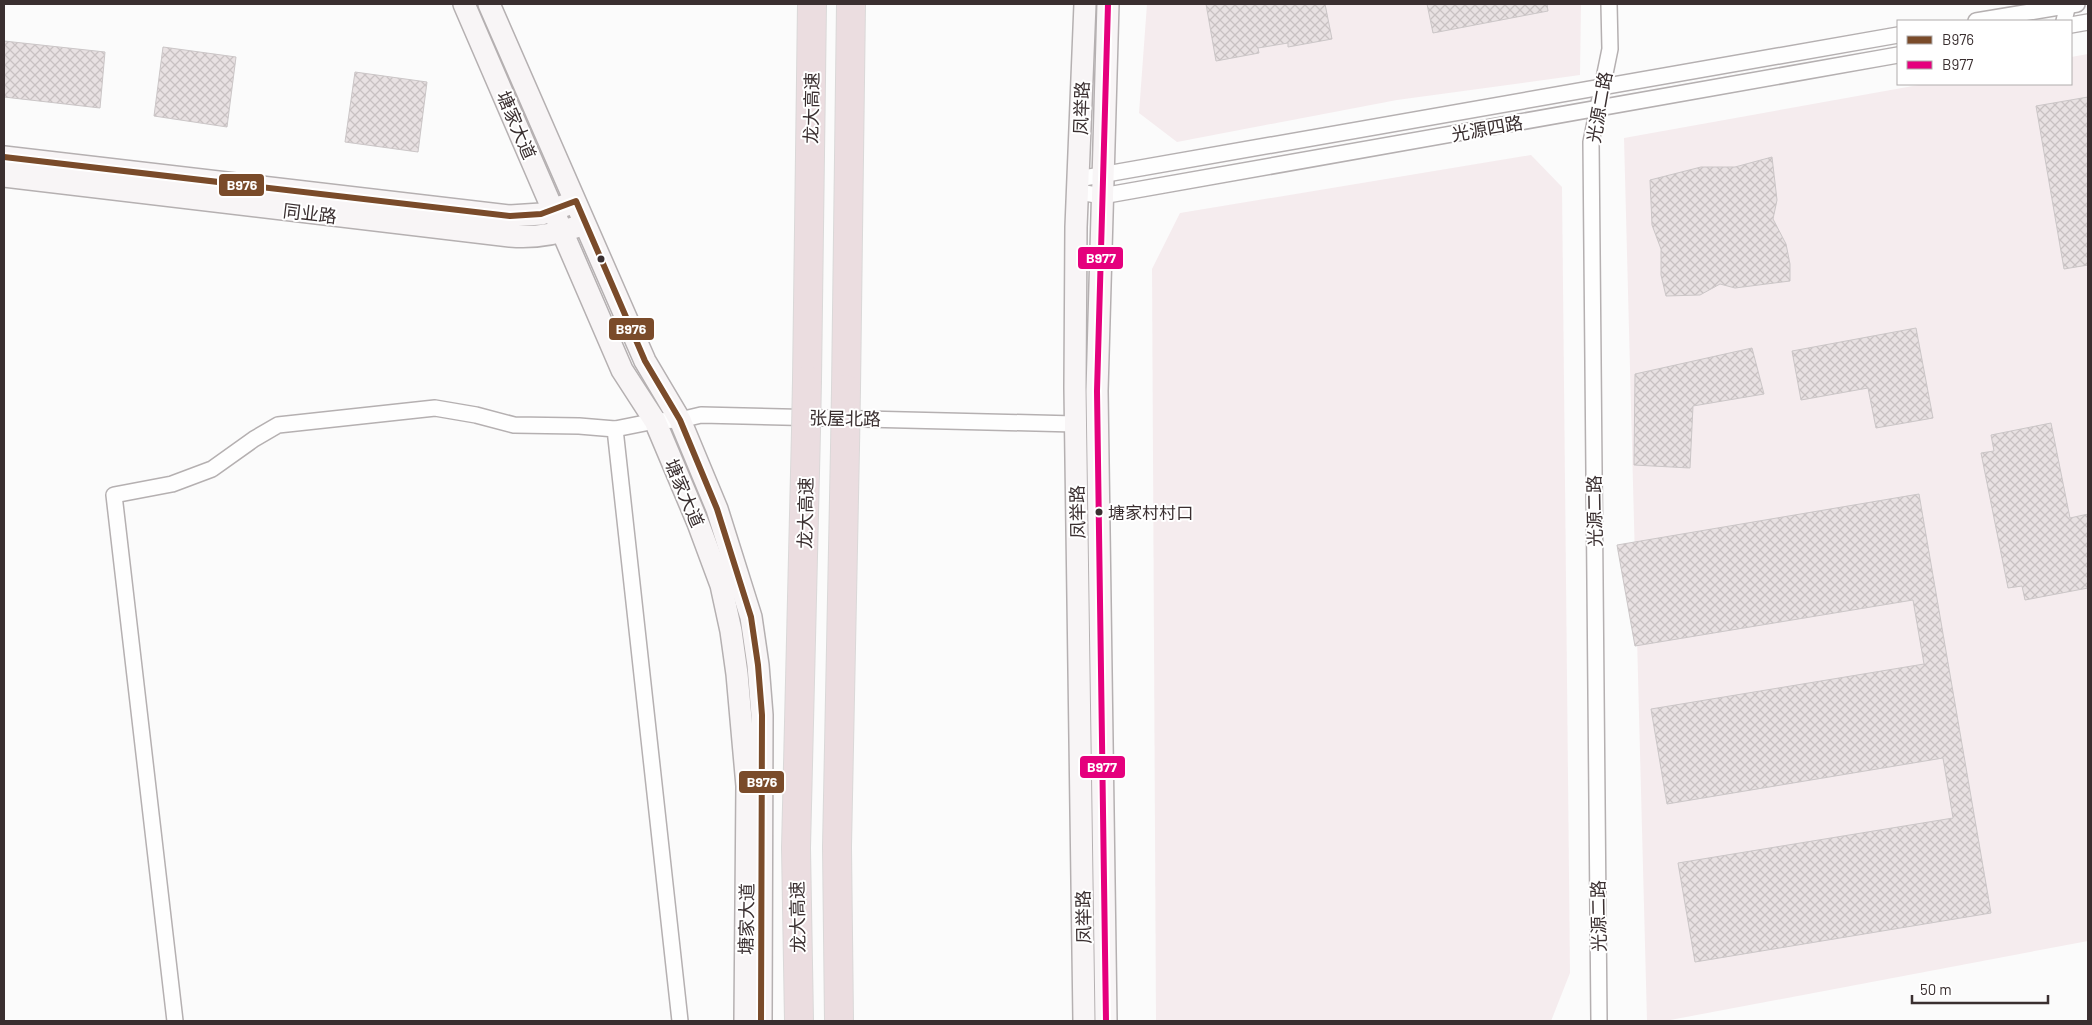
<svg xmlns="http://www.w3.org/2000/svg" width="2092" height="1025" font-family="Barlow,'Noto Sans SC',sans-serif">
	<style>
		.built { fill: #f5ecee }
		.building { fill: url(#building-cross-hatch); stroke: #cbc6c7 }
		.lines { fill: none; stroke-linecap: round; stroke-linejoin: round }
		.street-casing { stroke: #b5b0b1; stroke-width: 18 }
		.secondary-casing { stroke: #b5b0b1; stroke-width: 24 }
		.highway-casing { stroke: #dad8d8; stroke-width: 30 }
		.street { stroke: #fefefe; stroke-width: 15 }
		.secondary { stroke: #f8f5f6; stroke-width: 21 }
		.highway { stroke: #ebdde0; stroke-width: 28 }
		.highway-bridge-casing { stroke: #dad8d8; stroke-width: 30; stroke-linecap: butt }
		.highway-bridge { stroke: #ebdde0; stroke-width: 28 }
		.bus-1-casing { stroke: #fff; stroke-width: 10 }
		.bus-2-casing { stroke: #fff; stroke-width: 10 }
		.bus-1 { stroke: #7a4b2a; stroke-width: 6 }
		.bus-2 { stroke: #e5007d; stroke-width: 6 }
		.bus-dot { fill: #3a2f30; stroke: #fff; stroke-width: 2 }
		.labels { text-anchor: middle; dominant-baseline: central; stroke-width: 4; stroke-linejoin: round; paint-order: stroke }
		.bus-label { font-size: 17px; fill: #3a2f30; stroke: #fff; text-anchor: start }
		.street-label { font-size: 18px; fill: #3a2f30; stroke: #fff }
		.line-badge { stroke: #fff; stroke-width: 2 }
		.badge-label { font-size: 14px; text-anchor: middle; font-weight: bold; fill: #fff }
	</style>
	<defs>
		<pattern id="building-cross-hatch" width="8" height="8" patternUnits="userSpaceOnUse" patternTransform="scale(1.25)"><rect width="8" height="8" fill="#e8e1e2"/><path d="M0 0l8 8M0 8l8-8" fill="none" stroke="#c8c1c2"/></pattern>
	</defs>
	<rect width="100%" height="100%" fill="#fbfbfb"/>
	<g class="built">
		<polygon points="1147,4 1581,4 1580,75 1397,100 1177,142 1139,113"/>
		<polygon points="2088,54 2088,941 1665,1021 1647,1021 1624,138 1924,84 2071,84 2071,57"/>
		<polygon points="1531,155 1562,187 1570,973 1551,1021 1156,1021 1152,269 1180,213"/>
	</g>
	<g class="building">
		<polygon points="1206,4 1325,4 1332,39 1288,47 1288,43 1258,48 1259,53 1216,61"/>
		<polygon points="1427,4 1547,4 1548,11 1433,33"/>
		<polygon points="4,41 105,52 100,108 4,97"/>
		<polygon points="163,47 236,57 227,127 154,116"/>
		<polygon points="355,72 427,82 418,152 345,142"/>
		<polygon points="2088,97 2088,265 2064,269 2036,106"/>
		<polygon points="1772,157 1777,200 1773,219 1786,244 1790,264 1790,281 1735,288 1720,284 1700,295 1666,296 1661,275 1661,249 1652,225 1650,180 1701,167 1735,167"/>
		<polygon points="1916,328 1933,418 1876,428 1868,388 1801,400 1792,351"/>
		<polygon points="1752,348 1764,394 1693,406 1690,468 1634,465 1635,374"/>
		<polygon points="2051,423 2070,518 2088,514 2088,588 2025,600 2022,586 2008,588 1981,453 1994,451 1991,435"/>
		<polygon points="1919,494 1991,913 1695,962 1678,863 1953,818 1943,758 1667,804 1651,709 1924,664 1913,600 1635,646 1617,545"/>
	</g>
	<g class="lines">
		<defs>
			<g id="street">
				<polyline points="1976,21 2077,4"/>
				<polyline points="2064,21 2068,4"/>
				<polyline points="2071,25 2088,22"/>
				<polyline points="1078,179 1898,35"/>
				<polyline points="1078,187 1085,193 1102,196 1898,55"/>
				<polyline points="615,429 655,421 680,420 701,415 1075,424"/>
				<polyline points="175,1021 114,495 172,484 212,469 254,439 278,425 435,408 476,415 514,425 579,426 615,429 680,1021"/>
				<polyline points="1599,1021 1591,142 1610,49 1609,4"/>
			</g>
			<g id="secondary">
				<polyline points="464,4 622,370 655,421 698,523 721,585 731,631 737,674 747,786 745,1021"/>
				<polyline points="489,4 645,361 680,420 717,509 751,617 758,665 762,715 761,1021"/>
				<polyline points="4,157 510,216 541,214 566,205"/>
				<path d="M4,176l506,60c23,2 44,-1 66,-9"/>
				<polyline points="1084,1021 1075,388 1076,227 1085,4"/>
				<polyline points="1106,1021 1097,391 1108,4"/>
			</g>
			<g id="highway">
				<polyline points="807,380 812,4"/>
				<polyline points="846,389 851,4"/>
				<polyline points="799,1021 796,848 806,431"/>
				<polyline points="839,1021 837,847 845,448"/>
			</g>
		</defs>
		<use href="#street" class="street-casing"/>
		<use href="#secondary" class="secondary-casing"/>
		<use href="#highway" class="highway-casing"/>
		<use href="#street" class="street"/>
		<use href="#secondary" class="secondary"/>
		<use href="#highway" class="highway"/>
		<defs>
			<g id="highway-bridge">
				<polyline points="806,431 807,380"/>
				<polyline points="845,448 846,389"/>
			</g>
		</defs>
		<use href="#highway-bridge" class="highway-bridge-casing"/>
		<use href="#highway-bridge" class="highway-bridge"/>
		<defs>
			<polyline id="bus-1" points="4,157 510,216 541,214 576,201 645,361 680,420 717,509 751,617 758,665 762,715 761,1021"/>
			<polyline id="bus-2" points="1106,1021 1097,391 1108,4"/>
		</defs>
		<use href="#bus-1" class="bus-1-casing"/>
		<use href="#bus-2" class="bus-2-casing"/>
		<use href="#bus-1" class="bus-1"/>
		<use href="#bus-2" class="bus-2"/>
	</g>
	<g class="bus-dot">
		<circle cx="601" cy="259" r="4.5"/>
		<circle cx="1099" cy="512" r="4.5"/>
	</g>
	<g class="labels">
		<g class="bus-label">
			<text x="1108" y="512">塘家村村口</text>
		</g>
		<g class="street-label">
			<text transform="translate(1599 107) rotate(-80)">光源二路</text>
			<text transform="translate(811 108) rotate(-89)">龙大高速</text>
			<text transform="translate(1081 108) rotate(-88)">凤举路</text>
			<text transform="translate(517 125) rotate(67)">塘家大道</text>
			<text transform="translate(1487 128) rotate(-10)">光源四路</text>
			<text transform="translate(310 213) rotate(7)">同业路</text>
			<text transform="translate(845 418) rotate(1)">张屋北路</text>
			<text transform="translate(685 493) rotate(67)">塘家大道</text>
			<text transform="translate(1594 511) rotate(-91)">光源二路</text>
			<text transform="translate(1077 512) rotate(-91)">凤举路</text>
			<text transform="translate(805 513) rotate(-89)">龙大高速</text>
			<text transform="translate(1598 916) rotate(-91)">光源二路</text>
			<text transform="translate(797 917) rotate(-91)">龙大高速</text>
			<text transform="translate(1083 917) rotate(-91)">凤举路</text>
			<text transform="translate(746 919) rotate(-89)">塘家大道</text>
		</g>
	</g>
	<g class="line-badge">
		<rect x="218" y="173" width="47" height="24" rx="5" fill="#7a4b2a"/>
		<rect x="1077" y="246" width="47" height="24" rx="5" fill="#e5007d"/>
		<rect x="608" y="317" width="47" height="24" rx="5" fill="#7a4b2a"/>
		<rect x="1079" y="755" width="47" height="24" rx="5" fill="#e5007d"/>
		<rect x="738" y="770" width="47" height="24" rx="5" fill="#7a4b2a"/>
	</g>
	<g class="badge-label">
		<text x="242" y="190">B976</text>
		<text x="1101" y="263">B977</text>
		<text x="631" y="334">B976</text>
		<text x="1102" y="772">B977</text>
		<text x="762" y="787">B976</text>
	</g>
	<rect width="2092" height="1025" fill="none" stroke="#3a2f30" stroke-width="10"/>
	<rect x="1897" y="20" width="175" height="65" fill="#ffffff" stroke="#b0acac"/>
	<rect x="1907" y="36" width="25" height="8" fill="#7a4b2a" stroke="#b0acac"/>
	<text x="1942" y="45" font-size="15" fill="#3a2f30">B976</text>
	<rect x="1907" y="61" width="25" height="8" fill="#e5007d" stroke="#b0acac"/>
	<text x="1942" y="70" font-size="15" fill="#3a2f30">B977</text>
	<path d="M1912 995v8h136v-8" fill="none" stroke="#3a2f30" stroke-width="2.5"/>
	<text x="1920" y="995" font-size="15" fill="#3a2f30" stroke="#ffffff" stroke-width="4" paint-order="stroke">50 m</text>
</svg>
